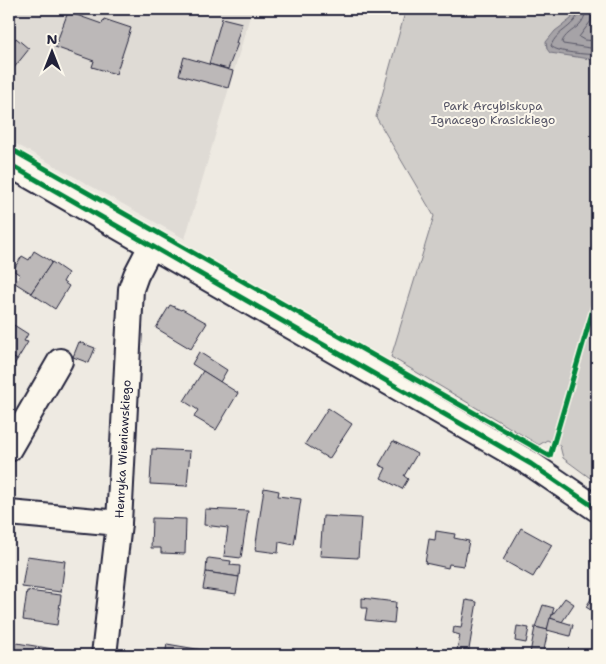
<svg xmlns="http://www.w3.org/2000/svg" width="606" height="664" font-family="'Shantell Sans',sans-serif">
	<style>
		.built { fill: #dfdbd5 }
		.green { fill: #d0cdc9; stroke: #797882 }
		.water { fill: #a6a3a7; stroke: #716f7c }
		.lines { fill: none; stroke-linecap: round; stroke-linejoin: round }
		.shore { stroke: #575666; stroke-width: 1 }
		.building { fill: #bcb8b8; stroke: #22223b }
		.minor-casing { stroke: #22223b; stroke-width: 28 }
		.minor { stroke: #fbf7ec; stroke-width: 24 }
		.cycleway-casing { stroke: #fbf7ec; stroke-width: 8 }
		.cycleway { stroke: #00873e; stroke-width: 5 }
		.labels { text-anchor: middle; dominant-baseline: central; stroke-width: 4; stroke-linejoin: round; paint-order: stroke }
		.park-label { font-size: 12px; fill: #565566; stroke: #fbf7ec }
		.street-label { font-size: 12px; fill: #22223b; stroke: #fbf7ec }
	</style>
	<rect width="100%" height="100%" fill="#eeeae2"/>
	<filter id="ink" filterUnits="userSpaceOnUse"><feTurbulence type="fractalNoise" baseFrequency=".02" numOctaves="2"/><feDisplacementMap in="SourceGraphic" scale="10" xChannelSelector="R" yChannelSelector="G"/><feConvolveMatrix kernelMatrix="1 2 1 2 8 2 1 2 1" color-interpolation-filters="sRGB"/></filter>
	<g filter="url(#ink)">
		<polygon class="built" points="9,9 252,9 185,239 9,140"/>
		<polygon class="green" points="406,9 597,9 597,483 563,458 560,446 547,440 539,445 391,357 434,216 376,117"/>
		<polygon class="water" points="575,9 597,9 597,60 550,53 547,49 546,42 555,31 571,19"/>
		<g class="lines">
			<g class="shore">
				<path d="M579,9c-1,18 -23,21 -28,37 7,7 35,8 46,9"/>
				<path d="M586,9c-2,21 -18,19 -24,33l1,2 34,5"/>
				<polyline points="593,9 591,21 579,37 584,40 597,41"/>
			</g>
		</g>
		<g class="building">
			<polygon points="68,12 102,24 104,19 131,28 116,74 92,67 94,61 55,47"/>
			<polygon points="222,18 242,23 236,43 238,43 228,69 209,64"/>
			<polygon points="16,38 29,49 9,74 9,47"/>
			<polygon points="184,57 233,71 228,88 179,75"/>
			<polygon points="34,251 52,262 31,293 15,283 20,275 13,270 22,256 29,260"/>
			<polygon points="52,262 68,273 63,282 69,286 55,309 31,293"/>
			<polygon points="170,305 181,310 182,309 207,323 191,349 156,328"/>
			<polygon points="9,322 28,334 24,341 28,342 17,360 9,355"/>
			<polygon points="79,342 95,348 89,363 73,357"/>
			<polygon points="199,352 227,370 220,382 192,364"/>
			<polygon points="9,355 17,360 9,372"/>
			<polygon points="203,371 238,393 216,430 194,417 198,410 184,401"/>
			<polygon points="328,408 352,424 329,459 305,444"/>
			<polygon points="393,441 417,454 404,476 408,479 402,489 381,478 386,468 379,465"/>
			<polygon points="152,449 190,451 187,486 150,484"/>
			<polygon points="264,488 279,491 278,496 301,499 294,545 279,542 278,553 255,550"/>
			<polygon points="205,509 248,511 241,558 224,556 228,528 204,525"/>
			<polygon points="323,516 361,518 358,558 320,556"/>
			<polygon points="152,518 186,519 185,554 161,553 161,548 151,548"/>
			<polygon points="521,528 552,545 533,577 503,560"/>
			<polygon points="436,531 455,534 454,538 469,541 464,566 449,564 448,568 425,563 429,539 435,540"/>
			<polygon points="27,556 65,561 61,592 22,587"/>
			<polygon points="209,558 231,561 230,565 240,566 239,577 206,572 207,559"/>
			<polygon points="206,572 239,577 236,594 203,589"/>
			<polygon points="597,589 597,614 586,607"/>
			<polygon points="27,591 61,595 57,625 23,620"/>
			<polygon points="362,598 396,602 394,623 365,620 367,608 362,608"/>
			<polygon points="565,598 574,604 562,622 550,618"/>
			<polygon points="466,600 477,602 468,655 456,655 460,635 453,633 454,627 461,628"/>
			<polygon points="543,605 554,608 547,630 535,627"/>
			<polygon points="550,618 573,625 570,636 547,630"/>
			<polygon points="517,626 529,628 526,643 515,641"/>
			<polygon points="535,627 548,630 543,655 530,653"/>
			<polygon points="11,642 53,649 52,655 9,655"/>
			<polygon points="167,644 202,650 201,655 165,655"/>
		</g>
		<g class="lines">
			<defs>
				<g id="minor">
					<polyline points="9,164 531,464 597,509"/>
					<polyline points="9,449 60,361"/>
					<polyline points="9,513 119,523"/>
					<polyline points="104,655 119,523 131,289 136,275 151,246"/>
				</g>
			</defs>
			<use href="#minor" class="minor-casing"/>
			<use href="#minor" class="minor"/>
			<defs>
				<g id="cycleway">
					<polyline points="9,148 550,456 597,296"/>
					<polyline points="9,164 531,464 597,509"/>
				</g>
			</defs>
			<use href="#cycleway" class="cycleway-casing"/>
			<use href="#cycleway" class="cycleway"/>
		</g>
	</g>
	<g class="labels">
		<g class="park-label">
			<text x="493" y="106">Park Arcybiskupa<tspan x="493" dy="14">Ignacego Krasickiego</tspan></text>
		</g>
		<g class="street-label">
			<text transform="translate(123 449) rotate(-87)">Henryka Wieniawskiego</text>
		</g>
	</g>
	<rect width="606" height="664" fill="none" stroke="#fbf7ec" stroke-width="30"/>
	<rect x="15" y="15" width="576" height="634" fill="none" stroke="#22223b" stroke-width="2" filter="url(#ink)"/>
	<g transform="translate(52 52)" stroke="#fbf7ec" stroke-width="4" paint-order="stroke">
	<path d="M0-4L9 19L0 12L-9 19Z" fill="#22223b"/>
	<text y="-8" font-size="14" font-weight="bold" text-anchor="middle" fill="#22223b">N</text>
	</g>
</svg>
